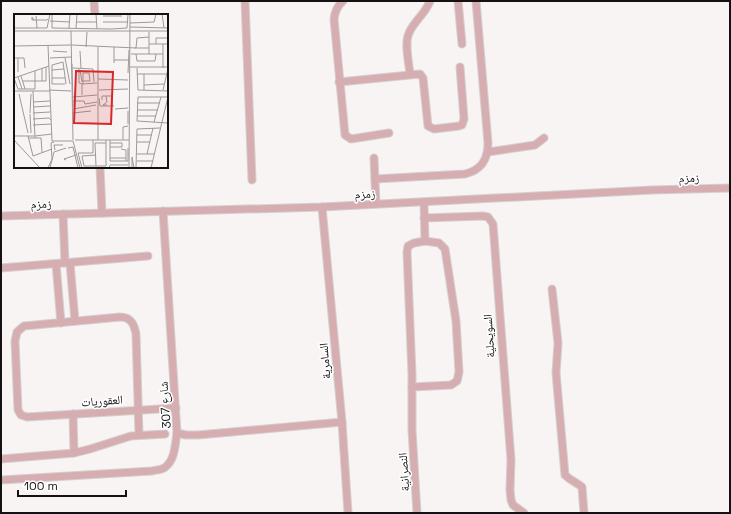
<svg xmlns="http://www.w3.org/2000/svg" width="731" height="514" font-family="'Space Grotesk','Noto Naskh Arabic',sans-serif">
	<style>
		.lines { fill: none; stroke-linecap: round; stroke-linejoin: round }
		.minor-casing { stroke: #d4d0d0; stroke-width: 9 }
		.minor { stroke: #d6adb0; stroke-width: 7 }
		.labels { text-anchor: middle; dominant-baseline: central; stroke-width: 3; stroke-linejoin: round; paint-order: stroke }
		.street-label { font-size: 12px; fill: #131111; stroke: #fff }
		.inset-road { fill: none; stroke: #9d9999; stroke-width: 1 }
		.view { fill: #d62828; fill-opacity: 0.15; stroke: #d62828; stroke-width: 2 }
		.inset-edge { fill: none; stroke: #131111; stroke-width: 2 }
	</style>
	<rect width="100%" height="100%" fill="#f9f4f4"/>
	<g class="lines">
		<defs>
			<g id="minor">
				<polyline points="94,1 95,15"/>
				<polyline points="245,1 252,180"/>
				<path d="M343,1c-6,5 -8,10 -9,18l11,116 6,4 38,-6"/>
				<polyline points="458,1 462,44"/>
				<path d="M410,74c-1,-11 -6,-31 -1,-41 5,-12 17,-20 21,-32"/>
				<polyline points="339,82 420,74 423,78 428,126 434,129 459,126 462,125 464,119 460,67"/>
				<polyline points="488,152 535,145 544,138"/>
				<polyline points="374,158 376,204"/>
				<polyline points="100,167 102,213"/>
				<path d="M375,179l90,-5c16,-4 23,-14 23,-31l-12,-142"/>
				<polyline points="322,207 342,422 348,513"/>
				<polyline points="163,211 177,433 186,435 198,435 342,422"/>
				<polyline points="63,214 65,263"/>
				<polyline points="1,216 322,207 652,190 730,188"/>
				<polyline points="424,218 483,216 488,217 493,224 511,460 510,490 511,500 513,505 524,513"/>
				<polyline points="70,263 75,321"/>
				<polyline points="56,264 61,323"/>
				<polyline points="1,268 148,256"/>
				<path d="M552,289l6,54 -2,30 9,102c6,6 11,7 17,12l2,26"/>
				<polyline points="412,387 412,374 407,252 408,246 414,243 425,241"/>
				<polyline points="73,414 74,453"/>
				<path d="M139,435l-3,-101c-2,-10 -5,-17 -16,-17l-96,9 -7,6 -2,9 3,69 3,5 6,2 149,-9"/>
				<polyline points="1,459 74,453 90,449 131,436 165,434"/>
				<path d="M1,480l151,-9c3,-1 9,-1 12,-3 11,-7 11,-23 13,-35"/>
				<polyline points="417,513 412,430 412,387 451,385 457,381 459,372 456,321 445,249 439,243 425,241 424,202"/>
			</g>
		</defs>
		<use href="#minor" class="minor-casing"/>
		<use href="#minor" class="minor"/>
	</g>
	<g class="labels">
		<g class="street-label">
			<text transform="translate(689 178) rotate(-1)">زمزم</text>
			<text transform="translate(365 194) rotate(-3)">زمزم</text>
			<text transform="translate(41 204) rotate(-2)">زمزم</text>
			<text transform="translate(489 336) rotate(-94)">السويحلية</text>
			<text transform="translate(325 361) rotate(-95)">السامرية</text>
			<text transform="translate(102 401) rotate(-4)">العقوريات</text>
			<text transform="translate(165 405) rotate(-94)">شارع 307</text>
			<text transform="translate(404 472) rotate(-94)">النصرانية</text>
		</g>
	</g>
	<g transform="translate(14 14)">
		<rect width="154" height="154" fill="#f9f4f4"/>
		<path class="inset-road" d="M38,0v14l59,1 16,-1 1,-14M82,0l1,15M148,0l2,14M22,2l1,12M89,2h19M20,6l-2,-3v3h15l1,-1M36,7l20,1M63,8h19M89,8h25M116,9l24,-1 2,-8M116,13l38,1M0,14h33l3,-14M55,14l1,-14M62,14l1,-14M0,17h154M57,17l2,109M135,18v22M135,30h19M142,30v-6h12M149,30v24M34,31l4,96h21M58,31l64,3M0,32l57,-1M72,33l1,-15M84,33v93M121,34h14M122,34l1,-10 12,-1M39,37l14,1M66,37l1,17M117,40h32M122,40l1,7h18l1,-7M0,44h10l1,10M4,44v14M36,44l21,-1M51,44l5,26M100,46h14M100,49v-16M58,50l1,43M116,53h38M59,54l20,1 1,13M123,54l1,22 30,1M65,55v14l3,1M38,56l12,-1M66,56l2,12M21,57v18M114,59l1,-23M123,60h30M130,60v16M7,62l4,13M4,63l4,12M38,64h13M84,65l30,1M9,67h23v-14M28,67v-13M68,67h8l-1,-8h-6v11M38,70v-19l11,-3 3,22M38,70h13M130,71l20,-1M21,75h-17l-4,-11 35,-12M35,76l22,1M85,76l29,-1M149,76l5,-21M0,77h36M19,77l2,47M5,80l9,39M68,81v-11l15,-1M92,82l1,6 -4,3h4M59,83l24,-2M154,83h-30l-1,24 31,2M85,84l1,8h14M88,86v-4h10v10M59,87h11l1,3 12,-2M19,88l17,-1M123,89h23M19,93l17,-1M59,95l23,-4M101,95l13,-1M123,96h21M16,99l1,-19M19,99l17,-1M59,99l18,-2M16,100l1,19M123,102h19M19,105l16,-1 2,2M140,108l7,-25M114,110v-13M19,111l18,-1M123,121h15M0,122h20M14,122l5,20 19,-7M21,122l17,-2M15,124h12l1,14M0,126l26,28M61,126h54M96,126v21h18M109,126v-13l5,-1M59,127l7,27M123,128h13M96,133h12v-4h-12M54,134l5,-1 5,21M107,135l5,1v11M41,136l-1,-5h9M64,139h15v-13M64,139l4,15M123,140h17M133,140l6,-26M82,141l-14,1 2,10h22v-26M96,144h16M52,146l-2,-1 12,-4M114,147v-13M123,147h16M82,152l-1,-23h11M34,154l4,-9 -1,-16 3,-1M36,154l4,-16 12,-4M95,154l1,-3h18M115,154l1,-154M118,154v-11l2,11M122,154l1,-39 23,-1M137,154l17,-71"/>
		<path class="view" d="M62,57l37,1 -2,52 -37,-1z"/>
		<rect width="154" height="154" class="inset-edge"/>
	</g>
	<rect width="731" height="514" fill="none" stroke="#131111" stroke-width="4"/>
	<path d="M18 490v6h108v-6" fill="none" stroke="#131111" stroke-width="2"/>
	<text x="24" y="490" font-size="12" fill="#131111" stroke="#ffffff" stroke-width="3" paint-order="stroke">100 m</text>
</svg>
